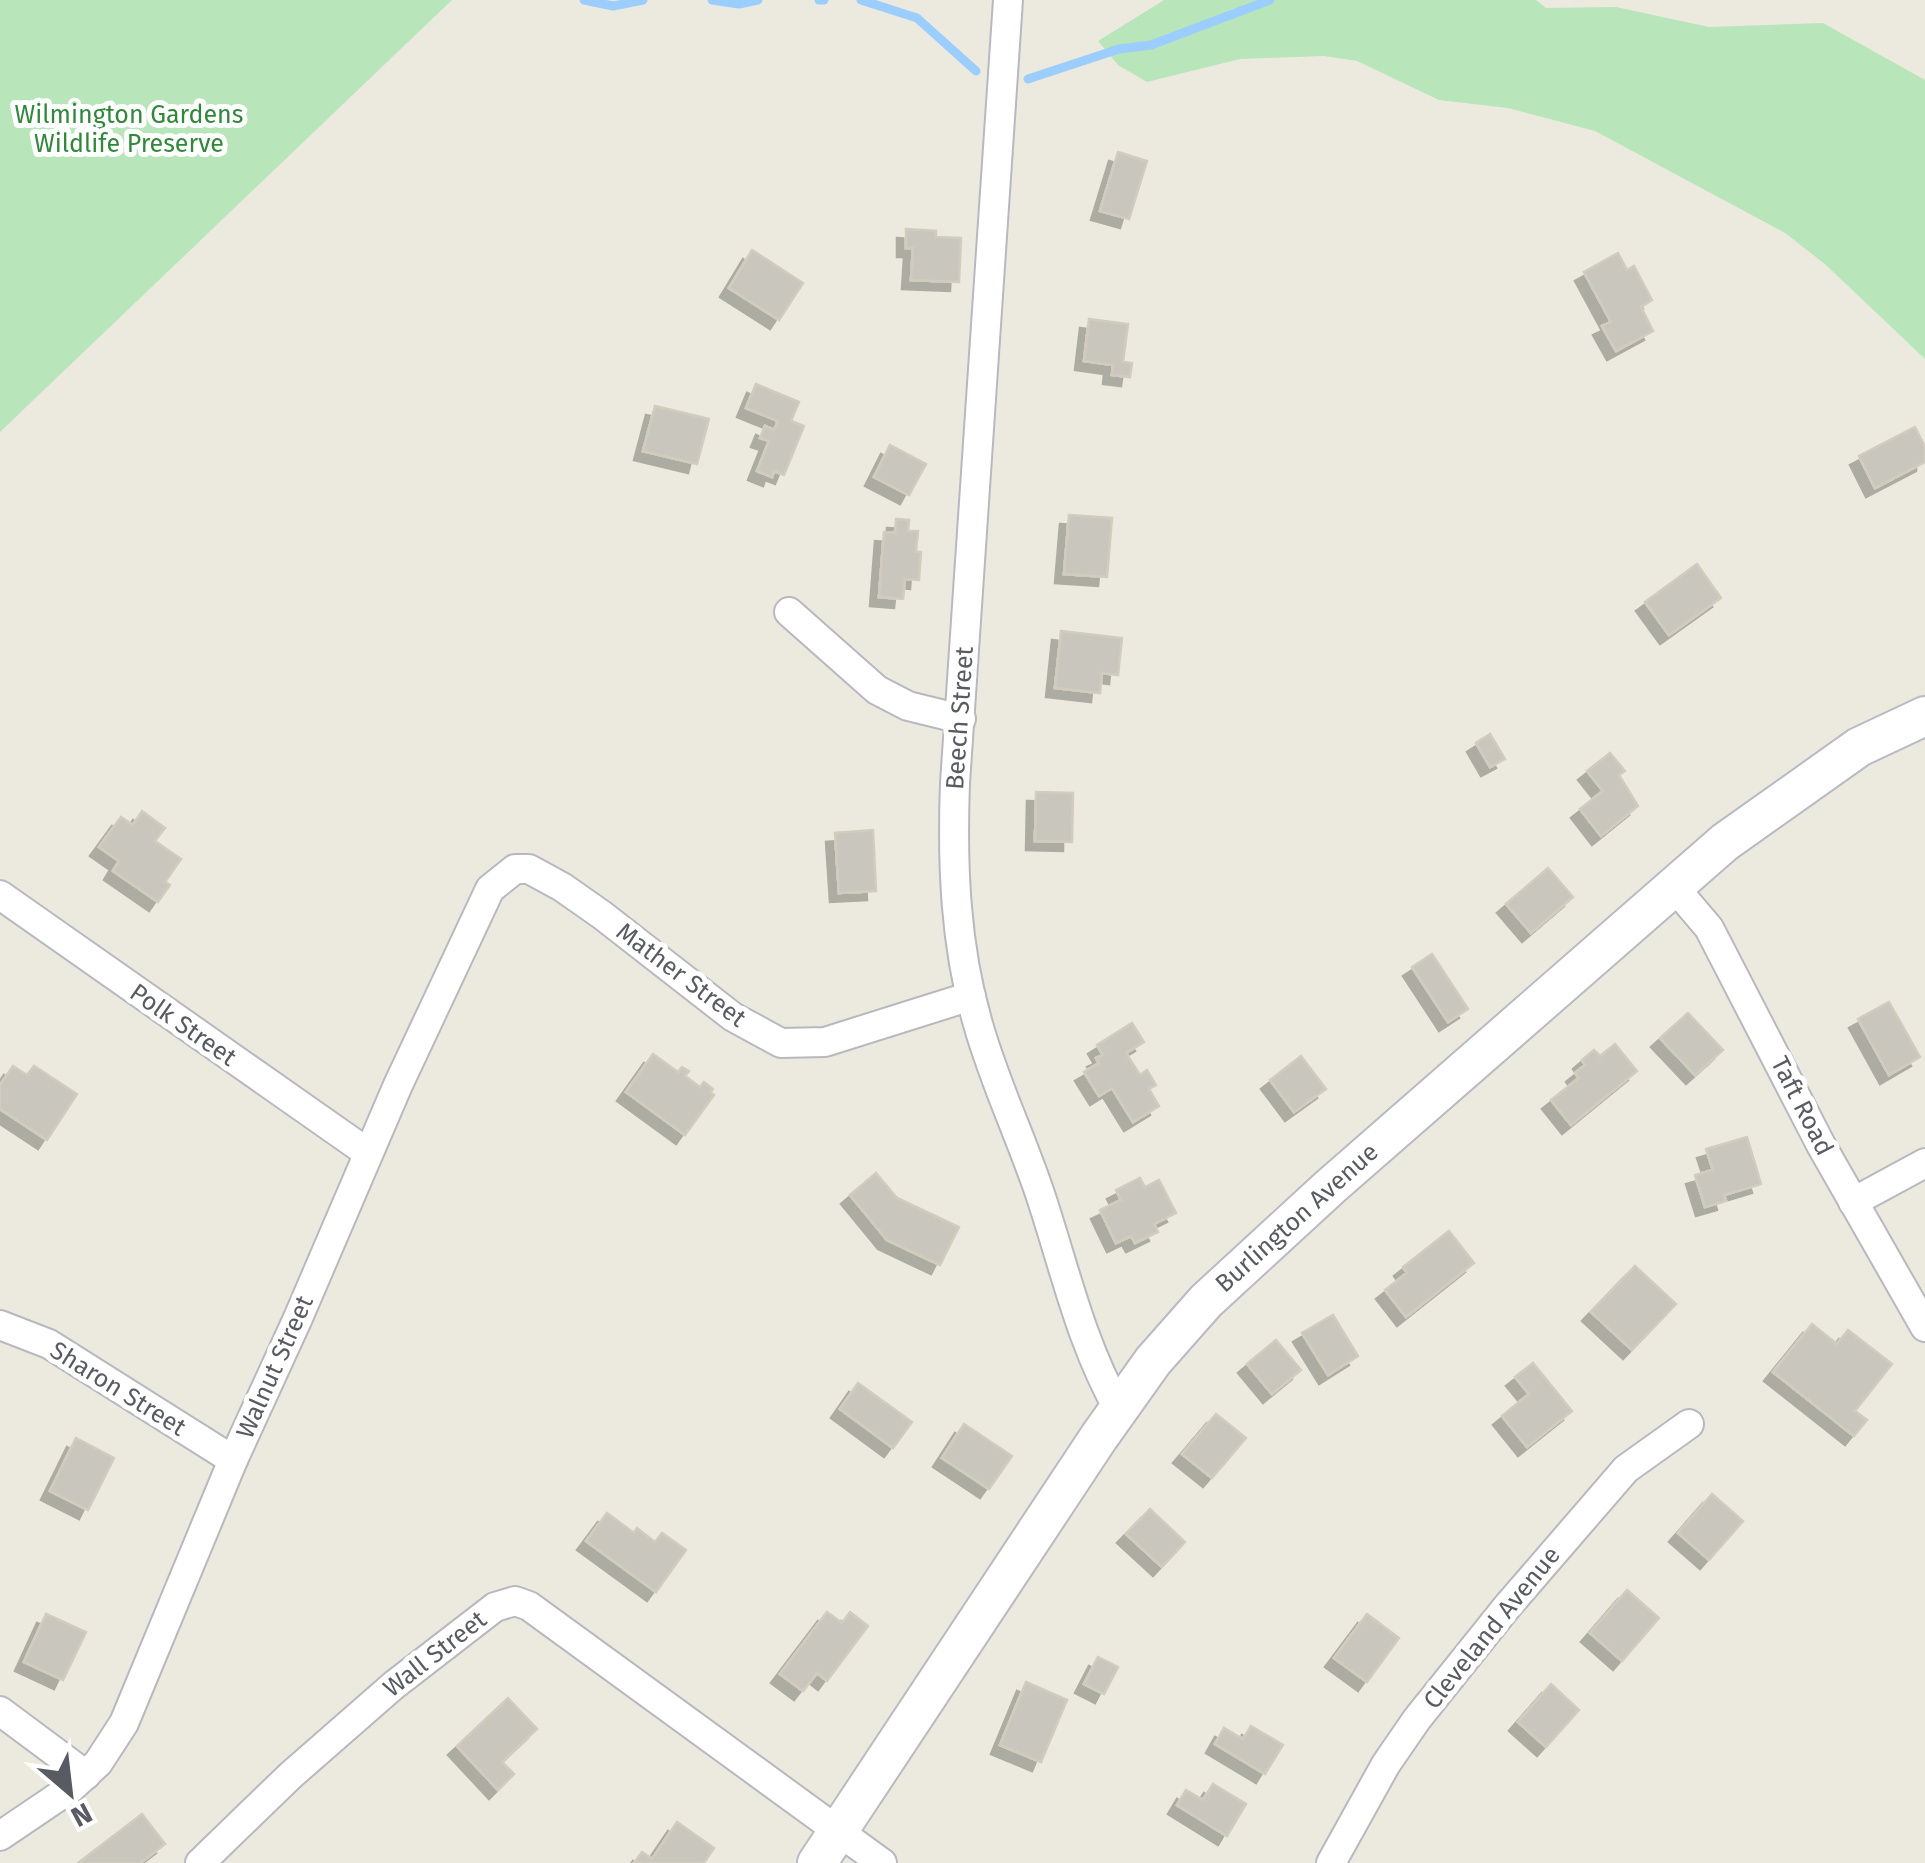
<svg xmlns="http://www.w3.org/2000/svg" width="1925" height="1863" font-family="'Fira Sans',sans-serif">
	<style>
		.green { fill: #b9e5bb }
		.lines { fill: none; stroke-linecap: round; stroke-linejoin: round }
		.stream { stroke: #9bceff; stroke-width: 9 }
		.building { fill: #c9c6be; stroke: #d1ccbd; stroke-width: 2.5; filter: url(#shadow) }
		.minor-casing { stroke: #b7b9bf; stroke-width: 32 }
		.secondary-casing { stroke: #b8bbc2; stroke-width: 42 }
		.minor { stroke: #fff; stroke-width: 28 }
		.secondary { stroke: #fff; stroke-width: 38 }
		.labels { text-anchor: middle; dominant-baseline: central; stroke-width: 10; stroke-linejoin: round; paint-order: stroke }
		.park-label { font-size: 25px; fill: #31873a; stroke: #fff }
		.street-label { font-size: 25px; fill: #585b61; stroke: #fff }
	</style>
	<defs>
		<filter id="shadow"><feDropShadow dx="-9" dy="9" stdDeviation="0" flood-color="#0004"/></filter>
	</defs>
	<rect width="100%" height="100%" fill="#eceade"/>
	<g class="green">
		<polygon points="0,0 452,0 0,432"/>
		<polygon points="1164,0 1536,0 1546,8 1616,7 1709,27 1823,23 1925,80 1925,359 1826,265 1785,233 1595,131 1508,108 1439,100 1357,61 1324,56 1240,59 1147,82 1118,65 1098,41"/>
	</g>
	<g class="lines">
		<g class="stream">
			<polyline points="584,0 613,6 643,0"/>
			<polyline points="712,0 739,4 758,0"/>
			<polyline points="819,0 824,0"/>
			<polyline points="861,0 917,18 976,71"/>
			<polyline points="1028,79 1119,49 1151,45 1270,0"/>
		</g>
	</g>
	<g class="building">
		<polygon points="1118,152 1147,161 1129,219 1100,211"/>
		<polygon points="906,229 936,231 936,237 961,238 959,282 911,280 913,248 906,248"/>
		<polygon points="752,250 803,283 779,320 729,288"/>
		<polygon points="1618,253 1627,270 1634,266 1652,300 1641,307 1653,331 1616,351 1602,326 1611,322 1584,272"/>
		<polygon points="1089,319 1128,324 1123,362 1132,363 1130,377 1112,375 1113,365 1084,361"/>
		<polygon points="756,384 799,402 791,421 804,426 784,475 774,471 772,477 757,471 769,441 760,438 765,426 774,430 778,421 746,408"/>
		<polygon points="655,406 709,419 697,464 643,451"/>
		<polygon points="1915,427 1925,447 1925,462 1875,488 1859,456"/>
		<polygon points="890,445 926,464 909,495 874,477"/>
		<polygon points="1069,515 1112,518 1107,577 1064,574"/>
		<polygon points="896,519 909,520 908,531 918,531 916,552 921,552 919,580 905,579 903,599 879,597 884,532 895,533"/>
		<polygon points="1697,564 1721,598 1669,635 1645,602"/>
		<polygon points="1061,631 1122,638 1118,675 1102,673 1100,693 1055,688"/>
		<polygon points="1490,734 1505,759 1490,767 1476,743"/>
		<polygon points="1610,753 1625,771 1619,775 1638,806 1601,836 1580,809 1603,791 1587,771"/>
		<polygon points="1036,792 1073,793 1072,842 1035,841"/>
		<polygon points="142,811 165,828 155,841 181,859 165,882 170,885 158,902 113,871 119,861 99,847 121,817 133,825"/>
		<polygon points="873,830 876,891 839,893 835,833"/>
		<polygon points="1548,868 1573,897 1531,933 1506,904"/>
		<polygon points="1432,954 1468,1009 1448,1022 1412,967"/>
		<polygon points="1889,1002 1920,1057 1889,1075 1858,1019"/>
		<polygon points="1688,1013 1723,1050 1695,1075 1660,1038"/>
		<polygon points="1132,1023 1144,1042 1126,1053 1140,1075 1147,1070 1156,1085 1149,1089 1159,1106 1133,1122 1112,1088 1099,1096 1084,1072 1099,1063 1096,1058 1103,1055 1097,1045"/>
		<polygon points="1615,1044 1637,1071 1571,1125 1551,1100 1579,1078 1575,1073 1585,1065 1582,1060 1594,1050 1600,1056"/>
		<polygon points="653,1054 678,1072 682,1067 689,1071 685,1076 700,1087 704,1082 713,1089 710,1092 714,1095 685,1135 626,1092"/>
		<polygon points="1301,1056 1326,1089 1294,1112 1270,1080"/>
		<polygon points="13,1066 27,1075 34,1066 77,1094 47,1140 0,1109 0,1085"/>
		<polygon points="1747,1137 1761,1184 1724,1195 1726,1201 1705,1207 1695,1175 1713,1170 1706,1149"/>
		<polygon points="876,1173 897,1198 959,1227 940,1265 887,1240 850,1195"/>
		<polygon points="1140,1178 1145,1187 1159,1180 1176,1213 1154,1224 1158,1232 1135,1243 1131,1236 1116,1243 1100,1210 1121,1200 1116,1190"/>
		<polygon points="1449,1231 1474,1263 1406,1317 1385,1290 1407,1273 1403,1267"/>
		<polygon points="1635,1266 1676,1304 1632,1350 1591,1312"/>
		<polygon points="1333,1315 1358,1356 1328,1375 1302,1333"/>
		<polygon points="1812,1324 1837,1344 1848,1330 1892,1364 1855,1411 1867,1420 1854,1436 1773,1372"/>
		<polygon points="1276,1340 1301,1370 1272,1394 1247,1364"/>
		<polygon points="1533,1363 1572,1411 1527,1447 1502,1416 1529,1394 1515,1377"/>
		<polygon points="858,1383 912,1422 893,1448 840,1409"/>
		<polygon points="1216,1414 1246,1438 1212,1478 1182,1454"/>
		<polygon points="964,1424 1012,1456 989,1489 942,1458"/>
		<polygon points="76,1438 114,1458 88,1510 50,1491"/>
		<polygon points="1712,1494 1743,1521 1709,1560 1678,1533"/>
		<polygon points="1150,1509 1185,1542 1162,1567 1126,1534"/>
		<polygon points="607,1513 634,1533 637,1528 655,1542 662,1533 686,1550 656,1592 586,1541"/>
		<polygon points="1627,1590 1659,1618 1622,1661 1590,1633"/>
		<polygon points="827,1612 842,1623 850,1612 868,1626 827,1681 817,1673 803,1691 780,1674"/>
		<polygon points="46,1614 86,1632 63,1680 24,1662"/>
		<polygon points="1367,1614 1399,1638 1367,1682 1334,1658"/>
		<polygon points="1098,1657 1118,1667 1104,1694 1084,1684"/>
		<polygon points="1026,1682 1067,1700 1041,1762 1000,1745"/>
		<polygon points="1551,1684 1579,1710 1546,1747 1518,1722"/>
		<polygon points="508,1698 537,1729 502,1762 514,1774 498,1790 457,1746"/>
		<polygon points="1251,1726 1283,1745 1265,1774 1215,1744 1224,1728 1243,1739"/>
		<polygon points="1213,1784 1246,1804 1227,1836 1177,1805 1186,1790 1203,1800"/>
		<polygon points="142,1814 165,1844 140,1863 78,1863"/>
		<polygon points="677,1822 714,1848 704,1863 634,1863 642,1852 652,1859"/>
	</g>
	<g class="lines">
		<defs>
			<g id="minor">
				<path d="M1008,0l-53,783c-3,81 0,163 23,241 17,61 46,119 65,179 23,71 39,142 76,207"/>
				<polyline points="789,612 877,690 908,706 961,719"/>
				<polyline points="1675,888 1709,928 1821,1145 1925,1327"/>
				<polyline points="0,895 368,1153"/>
				<polyline points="1853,1202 1925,1163"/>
				<polyline points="0,1325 49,1344 233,1460"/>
				<polyline points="0,1711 86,1775"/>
				<polyline points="0,1836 71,1788 98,1763 124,1723 233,1460 298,1318 398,1085 490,889 515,869 529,869 562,887 602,915 733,1017 781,1043 825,1042 971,996"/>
				<polyline points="200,1863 291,1775 394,1685 495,1607 515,1601 529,1606 882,1863"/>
				<polyline points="1331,1863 1386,1764 1417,1719 1506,1608 1626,1469 1689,1424"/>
			</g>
			<polyline id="secondary" points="817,1863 1099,1437 1153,1361 1206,1301 1330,1187 1725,842 1859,747 1925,716"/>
		</defs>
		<use href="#minor" class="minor-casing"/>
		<use href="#secondary" class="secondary-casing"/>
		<use href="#minor" class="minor"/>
		<use href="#secondary" class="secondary"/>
	</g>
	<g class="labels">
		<g class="park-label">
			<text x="129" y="115">Wilmington Gardens<tspan x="129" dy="29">Wildlife Preserve</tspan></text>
		</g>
		<g class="street-label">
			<text transform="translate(960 718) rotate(-86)">Beech Street</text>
			<text transform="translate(681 975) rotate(37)">Mather Street</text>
			<text transform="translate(183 1025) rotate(35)">Polk Street</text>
			<text transform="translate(1802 1106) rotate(63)">Taft Road</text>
			<text transform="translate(1297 1218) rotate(-42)">Burlington Avenue</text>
			<text transform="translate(275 1367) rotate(-66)">Walnut Street</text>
			<text transform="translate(118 1389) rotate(32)">Sharon Street</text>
			<text transform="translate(1492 1628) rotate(-51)">Cleveland Avenue</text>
			<text transform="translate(435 1654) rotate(-38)">Wall Street</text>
		</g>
	</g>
	<g transform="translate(70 1793) rotate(152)" stroke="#ffffff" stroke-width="8" paint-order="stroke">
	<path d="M0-8L18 38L0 25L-18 38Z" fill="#585b61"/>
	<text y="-15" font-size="28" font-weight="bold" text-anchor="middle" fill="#585b61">N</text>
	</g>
</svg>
